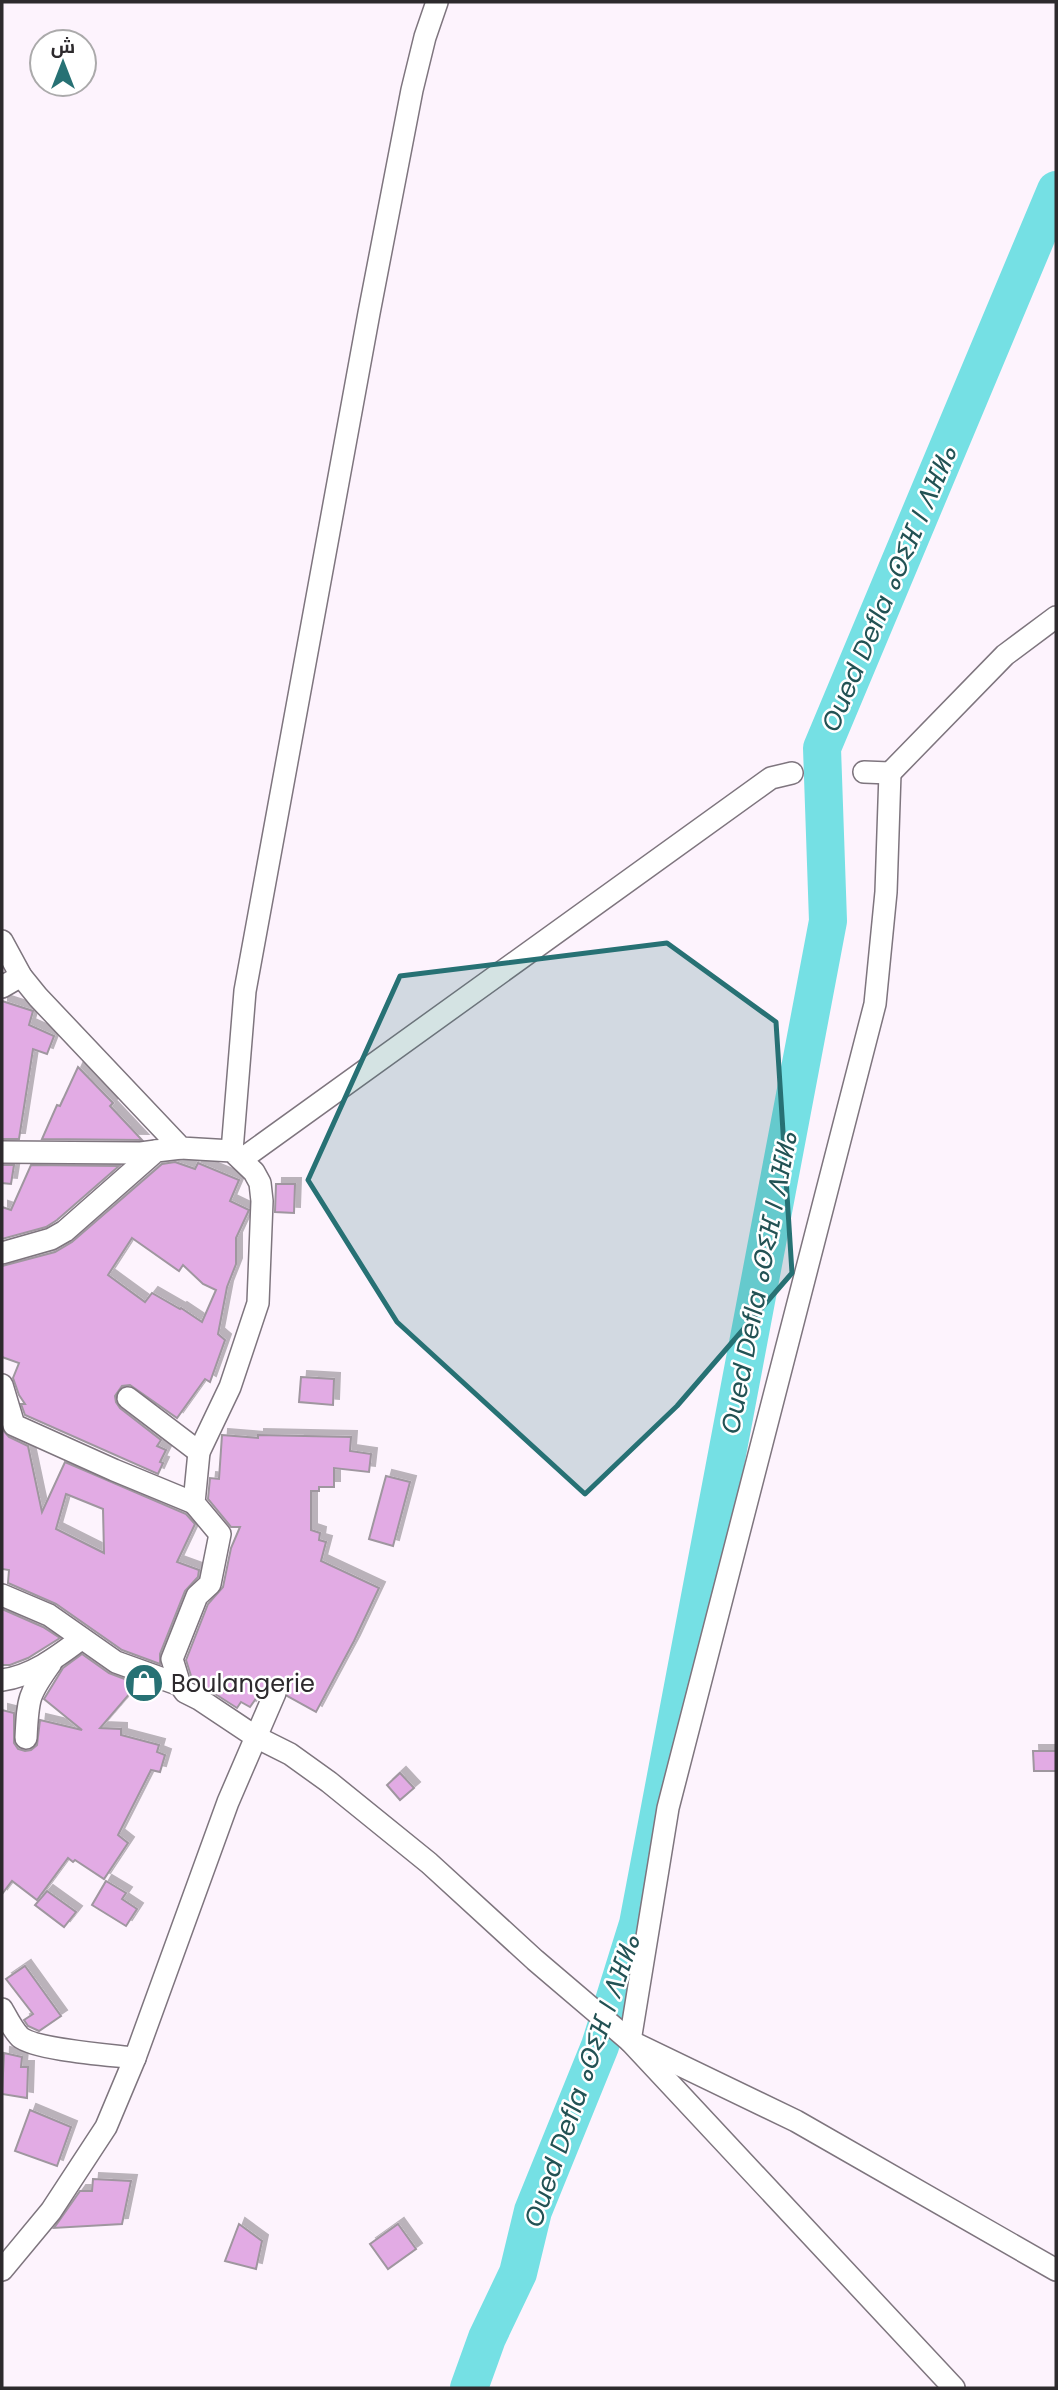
<svg xmlns="http://www.w3.org/2000/svg" width="1058" height="2390" font-family="Poppins,Cairo,'Noto Sans Tifinagh',sans-serif">
	<style>
		.lines { fill: none; stroke-linecap: round; stroke-linejoin: round }
		.river { stroke: #75e0e4; stroke-width: 38 }
		.building { fill: #e2abe4; stroke: #9f969f; stroke-width: 2; fill-rule: evenodd; filter: url(#shadow) }
		.street-casing { stroke: #7e757e; stroke-width: 24 }
		.street { stroke: #fff; stroke-width: 21 }
		.marked { fill: #277174; fill-opacity: 0.2; stroke: #277174; stroke-width: 5; stroke-linejoin: round }
		.labels { text-anchor: middle; dominant-baseline: central; stroke-width: 5; stroke-linejoin: round; paint-order: stroke }
		.poi-label { font-size: 24px; fill: #2d2a2d; stroke: #fff; text-anchor: start }
		.water-label { font-size: 26px; font-style: italic; fill: #225254; stroke: #fff }
	</style>
	<defs>
		<filter id="shadow"><feDropShadow dx="6" dy="-6" stdDeviation="0" flood-color="#0004"/></filter>
	</defs>
	<rect width="100%" height="100%" fill="#fdf3fd"/>
	<g class="lines">
		<polyline class="river" points="469,2388 487,2338 518,2273 533,2211 600,2046 638,1924 828,921 822,748 1056,190"/>
	</g>
	<g class="building">
		<polygon points="2,1001 33,1011 29,1025 54,1036 47,1054 33,1049 19,1139 2,1139"/>
		<polygon points="78,1067 113,1103 110,1106 142,1140 42,1139 57,1105 60,1106"/>
		<path d="M175,1162l20,7 3,-6 41,17 -9,21 19,9 -13,28v26l-9,23 -9,47 7,6 -15,42 -5,-3 -28,39 -47,-33 -8,1 -7,10 1,6 4,6 41,32 -4,6 9,4 -6,12 3,1 -5,11 -133,-59 -4,-11h4l-6,-9 -6,-17 6,-15 -17,-6v-91l53,-14 17,-10 90,-78zM132,1238l47,33 4,-6 20,19 13,6 -14,32 -21,-14 -1,1 -28,-16 -7,9 -37,-27z"/>
		<polygon points="2,1165 14,1165 11,1184 2,1183"/>
		<polygon points="31,1165 119,1166 57,1220 46,1227 2,1239 2,1207 11,1210"/>
		<polygon points="276,1184 295,1184 294,1213 275,1212"/>
		<polygon points="301,1377 334,1379 333,1405 299,1402"/>
		<path d="M2,1429l7,8 19,9 14,66 23,-50 121,52 9,10 -18,38 22,8 -1,7 -13,14 -25,63v10l-38,-14 -66,-46 -48,-21 1,-13 -7,-1zM66,1494l37,15 1,44 -48,-24z"/>
		<polygon points="222,1435 258,1438 258,1435 351,1437 350,1451 371,1454 369,1472 334,1468 334,1487 319,1487 319,1491 311,1491 311,1530 320,1533 319,1540 326,1542 321,1561 379,1588 354,1641 316,1712 287,1696 286,1686 280,1681 273,1680 267,1683 250,1707 241,1702 237,1708 192,1679 186,1660 208,1604 223,1587 231,1548 240,1527 231,1527 208,1499 210,1478 219,1479"/>
		<polygon points="386,1476 410,1482 393,1546 369,1539"/>
		<polygon points="2,1609 43,1627 60,1638 28,1658 10,1665 2,1665"/>
		<polygon points="82,1654 109,1673 138,1684 100,1728 121,1729 121,1735 159,1745 157,1752 165,1755 160,1772 151,1770 118,1835 128,1843 104,1879 75,1860 73,1862 68,1858 37,1900 12,1881 2,1894 2,1710 14,1713 14,1743 18,1749 25,1751 31,1750 37,1745 40,1720 82,1730 44,1699 63,1668"/>
		<polygon points="1033,1751 1056,1751 1056,1771 1034,1771"/>
		<polygon points="400,1773 414,1788 400,1800 387,1785"/>
		<polygon points="106,1881 126,1893 122,1899 137,1909 126,1926 92,1905"/>
		<polygon points="47,1891 76,1912 64,1927 35,1905"/>
		<polygon points="25,1966 61,2016 39,2031 28,2026 24,2020 33,2014 6,1979"/>
		<polygon points="4,2053 22,2057 21,2067 28,2067 27,2098 2,2094"/>
		<polygon points="30,2110 71,2127 57,2166 15,2151"/>
		<polygon points="93,2179 131,2181 122,2224 54,2228 80,2191 92,2191"/>
		<polygon points="239,2224 262,2241 256,2269 225,2261"/>
		<polygon points="398,2224 416,2249 388,2269 370,2244"/>
	</g>
	<g class="lines">
		<defs>
			<g id="street">
				<polyline points="864,772 890,773 1005,655 1056,617"/>
				<polyline points="890,773 886,892 875,1004 668,1808 630,2041 954,2388"/>
				<polyline points="2,941 21,976 38,997 181,1148 232,1151 254,1172 260,1183 262,1201 258,1303 230,1387 199,1452 194,1503 220,1534 210,1584 197,1596 172,1659 180,1685 185,1692 199,1699 256,1737 228,1802 135,2058 106,2127 51,2211 2,2270"/>
				<polyline points="2,987 21,976"/>
				<polyline points="232,1151 245,991 369,313 412,90 425,37 437,2"/>
				<polyline points="2,1152 141,1153 156,1151"/>
				<polyline points="242,1159 771,778 792,773"/>
				<polyline points="2,1253 51,1239 65,1231 156,1151 181,1148"/>
				<polyline points="2,1385 14,1425 114,1470 194,1503"/>
				<polyline points="128,1398 199,1452"/>
				<polyline points="2,1595 49,1615 116,1662 180,1685"/>
				<path d="M2,1680c30,-4 55,-23 79,-41"/>
				<polyline points="275,1693 256,1737 290,1754 329,1782 429,1863 535,1960 630,2041 796,2121 1056,2270"/>
				<path d="M26,1738c2,-40 2,-43 25,-75"/>
				<path d="M2,2009c5,9 11,21 18,28 16,13 91,18 115,21"/>
			</g>
		</defs>
		<use href="#street" class="street-casing"/>
		<use href="#street" class="street"/>
	</g>
	<path class="marked" d="M667,943l109,79 16,251 -115,133 -92,88 -188,-172 -89,-142 92,-204z"/>
	<defs>
		<symbol id="shop-disc" viewBox="-11 -11 22 22"><circle r="9.5" fill="#277174" stroke="#fff"/><path d="M-5-2.5h2.3a2.7 3.5 0 0 1 5.4 0H5L5.5 6h-11ZM-1.5-2.5h3a1.5 2.3 0 0 0-3 0Z" fill="#fff"/></symbol>
	</defs>
	<g fill-rule="evenodd">
		<use href="#shop-disc" x="122" y="1661" width="44" height="44"/>
	</g>
	<g class="labels">
		<g class="poi-label">
			<text x="171" y="1683">Boulangerie</text>
		</g>
		<g class="water-label">
			<text transform="translate(889 589) rotate(-67)">Oued Defla ⴰⵙⵉⴼ ⵏ ⴷⴼⵍⴰ</text>
			<text transform="translate(759 1283) rotate(-79)">Oued Defla ⴰⵙⵉⴼ ⵏ ⴷⴼⵍⴰ</text>
			<text transform="translate(582 2081) rotate(-71)">Oued Defla ⴰⵙⵉⴼ ⵏ ⴷⴼⵍⴰ</text>
		</g>
	</g>
	<rect width="1058" height="2390" fill="none" stroke="#2d2a2d" stroke-width="7"/>
	<g transform="translate(63 63)"><circle r="33" fill="#ffffff" stroke="#abaaab" stroke-width="2"/>
	<path d="M0-5L12 26L0 18L-12 26Z" fill="#277174"/>
	<text y="-10" font-size="19" font-weight="bold" text-anchor="middle" fill="#2d2a2d">ش</text>
	</g>
</svg>
